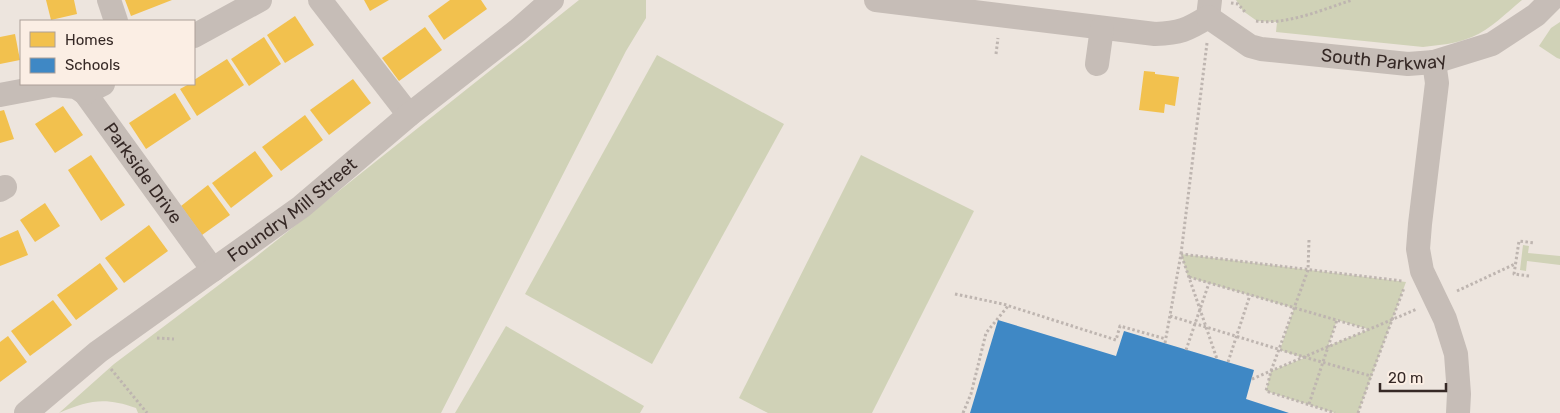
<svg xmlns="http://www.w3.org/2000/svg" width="1560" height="413" font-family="Rubik,sans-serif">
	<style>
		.green { fill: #d0d2b7; fill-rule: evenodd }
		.homes { fill: #f2c14e }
		.schools { fill: #3f88c5 }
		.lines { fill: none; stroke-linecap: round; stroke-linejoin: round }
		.path { stroke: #beb5b0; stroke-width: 3; stroke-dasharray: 2.5 2.5; stroke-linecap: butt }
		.minor { stroke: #c6bdb7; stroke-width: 24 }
		.labels { text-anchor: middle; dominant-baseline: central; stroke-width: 5; stroke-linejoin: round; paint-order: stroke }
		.street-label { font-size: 18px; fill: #362926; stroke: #fbeee4 }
	</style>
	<rect width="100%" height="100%" fill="#ede5de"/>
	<g class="green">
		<path d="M579,0h67v18l-20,33 -185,362h-303l-2,-5c-31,-11 -47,-8 -77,5l55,-49 138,-104z"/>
		<path d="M1236,0h286c-16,13 -31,29 -50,37 -16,7 -33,8 -49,10l-147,-15 1,-10 -20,-1 -14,-10z"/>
		<polygon points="1560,22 1560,59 1557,58 1539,46 1551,28"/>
		<polygon points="657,55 784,124 652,364 525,294"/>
		<polygon points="861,155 974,211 872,413 768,413 739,398"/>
		<polygon points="1523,245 1529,246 1528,253 1560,256 1560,265 1527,261 1526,271 1520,270"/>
		<path d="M1181,254l225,28 -48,131h-23l-69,-22 5,-20 33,-13 -24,-8 14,-42 -106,-31zM1337,320l31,9v1l-40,16z"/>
		<polygon points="506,326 644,406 640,413 455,413"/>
	</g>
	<g class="homes">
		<polygon points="46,0 74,0 77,14 51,20"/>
		<polygon points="125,0 172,0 131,16"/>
		<polygon points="364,0 389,0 370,11"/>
		<polygon points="450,0 481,0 487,9 444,40 428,16"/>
		<polygon points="295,16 314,45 285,63 267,35"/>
		<polygon points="425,27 442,50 399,81 382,58"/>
		<polygon points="15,34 20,60 0,64 0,37"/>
		<polygon points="264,37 281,64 249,86 231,59"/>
		<polygon points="227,59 244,85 197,116 180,89 189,84 194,84 194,80"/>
		<polygon points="1144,71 1155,72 1155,74 1179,77 1175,106 1165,104 1164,113 1139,110"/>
		<polygon points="353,79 371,103 329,135 310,110"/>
		<polygon points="175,93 191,119 146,149 129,123"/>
		<polygon points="63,106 83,135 55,153 35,124"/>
		<polygon points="4,110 14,139 0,143 0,111"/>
		<polygon points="305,115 323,140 281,171 262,147"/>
		<polygon points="255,151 273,176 231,208 212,183"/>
		<polygon points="91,155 125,205 101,221 68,170"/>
		<polygon points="208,185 230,215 202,235 181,206"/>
		<polygon points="45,203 60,226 35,242 20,220"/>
		<polygon points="149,225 168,251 124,283 105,258"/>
		<polygon points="18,230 28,255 0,266 0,238"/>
		<polygon points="100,263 118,289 76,320 57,295"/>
		<polygon points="53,300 72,325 30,356 11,331"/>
		<polygon points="8,336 27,362 0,382 0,342"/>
	</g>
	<polygon class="schools" points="998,320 1116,356 1124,331 1254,370 1246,399 1289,413 970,413"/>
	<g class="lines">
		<g class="path">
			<polyline points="1231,3 1238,4 1245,12"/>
			<path d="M1256,21c32,4 65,-11 96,-21"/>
			<polyline points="1207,43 1181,254 1217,359"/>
			<polyline points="996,54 998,38"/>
			<polyline points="1309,240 1308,270 1271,371 1266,391 1335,413"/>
			<polyline points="1529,276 1514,274 1519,241 1535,243"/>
			<polyline points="1189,277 1367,329"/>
			<polyline points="1457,291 1515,264"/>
			<polyline points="955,294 1003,304 1116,340 1120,326 1166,339"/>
			<polyline points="1170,316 1304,357 1371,376 1404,288"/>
			<polyline points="157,338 174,339"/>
			<polyline points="1165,343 1181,254 1402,281"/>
			<polyline points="1186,350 1209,283"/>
			<polyline points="1228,362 1250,295"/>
			<polyline points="111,369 147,413"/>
			<polyline points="1252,379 1417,309"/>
			<polyline points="1309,404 1337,320"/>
			<polyline points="963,413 971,394 986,333 1008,306"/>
			<polyline points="1358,413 1371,376"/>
		</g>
		<g class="minor">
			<polyline points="109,0 116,21"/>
			<polyline points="320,0 409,115"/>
			<path d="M876,0l279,34c25,-1 32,-4 53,-17l2,-17"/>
			<path id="s1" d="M1208,17l42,29 11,3 147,15 26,-2 58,-18 44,-29 15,-15"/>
			<polyline points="194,36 260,0"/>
			<polyline points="1434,62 1437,83 1420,224 1418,249 1422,271 1445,319 1456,354 1459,394 1458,413"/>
			<polyline points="1097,64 1102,28"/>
			<path id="s2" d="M103,84l-18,9 128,177"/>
			<polyline points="0,95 53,85 76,87 85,93"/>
			<polyline points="0,190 5,187"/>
			<path id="s3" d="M26,413l72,-61 203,-145 108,-92 109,-85 34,-30"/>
		</g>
	</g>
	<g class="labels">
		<g class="street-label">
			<text stroke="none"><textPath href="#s1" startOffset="186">South Parkway</textPath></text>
			<text stroke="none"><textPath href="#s2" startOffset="119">Parkside Drive</textPath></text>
			<text stroke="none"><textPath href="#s3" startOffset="335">Foundry Mill Street</textPath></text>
		</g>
	</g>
	<rect x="20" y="20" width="175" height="65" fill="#fbeee4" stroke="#ac9f98"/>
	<rect x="30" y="32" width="25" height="15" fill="#f2c14e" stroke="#ac9f98"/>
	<text x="65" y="45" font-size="15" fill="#362926">Homes</text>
	<rect x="30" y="58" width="25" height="15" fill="#3f88c5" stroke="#ac9f98"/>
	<text x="65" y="70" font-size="15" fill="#362926">Schools</text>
	<path d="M1380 383v8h66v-8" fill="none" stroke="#362926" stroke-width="2.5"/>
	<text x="1388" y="383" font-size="15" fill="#362926" stroke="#fbeee4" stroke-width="4" paint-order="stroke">20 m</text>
</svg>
